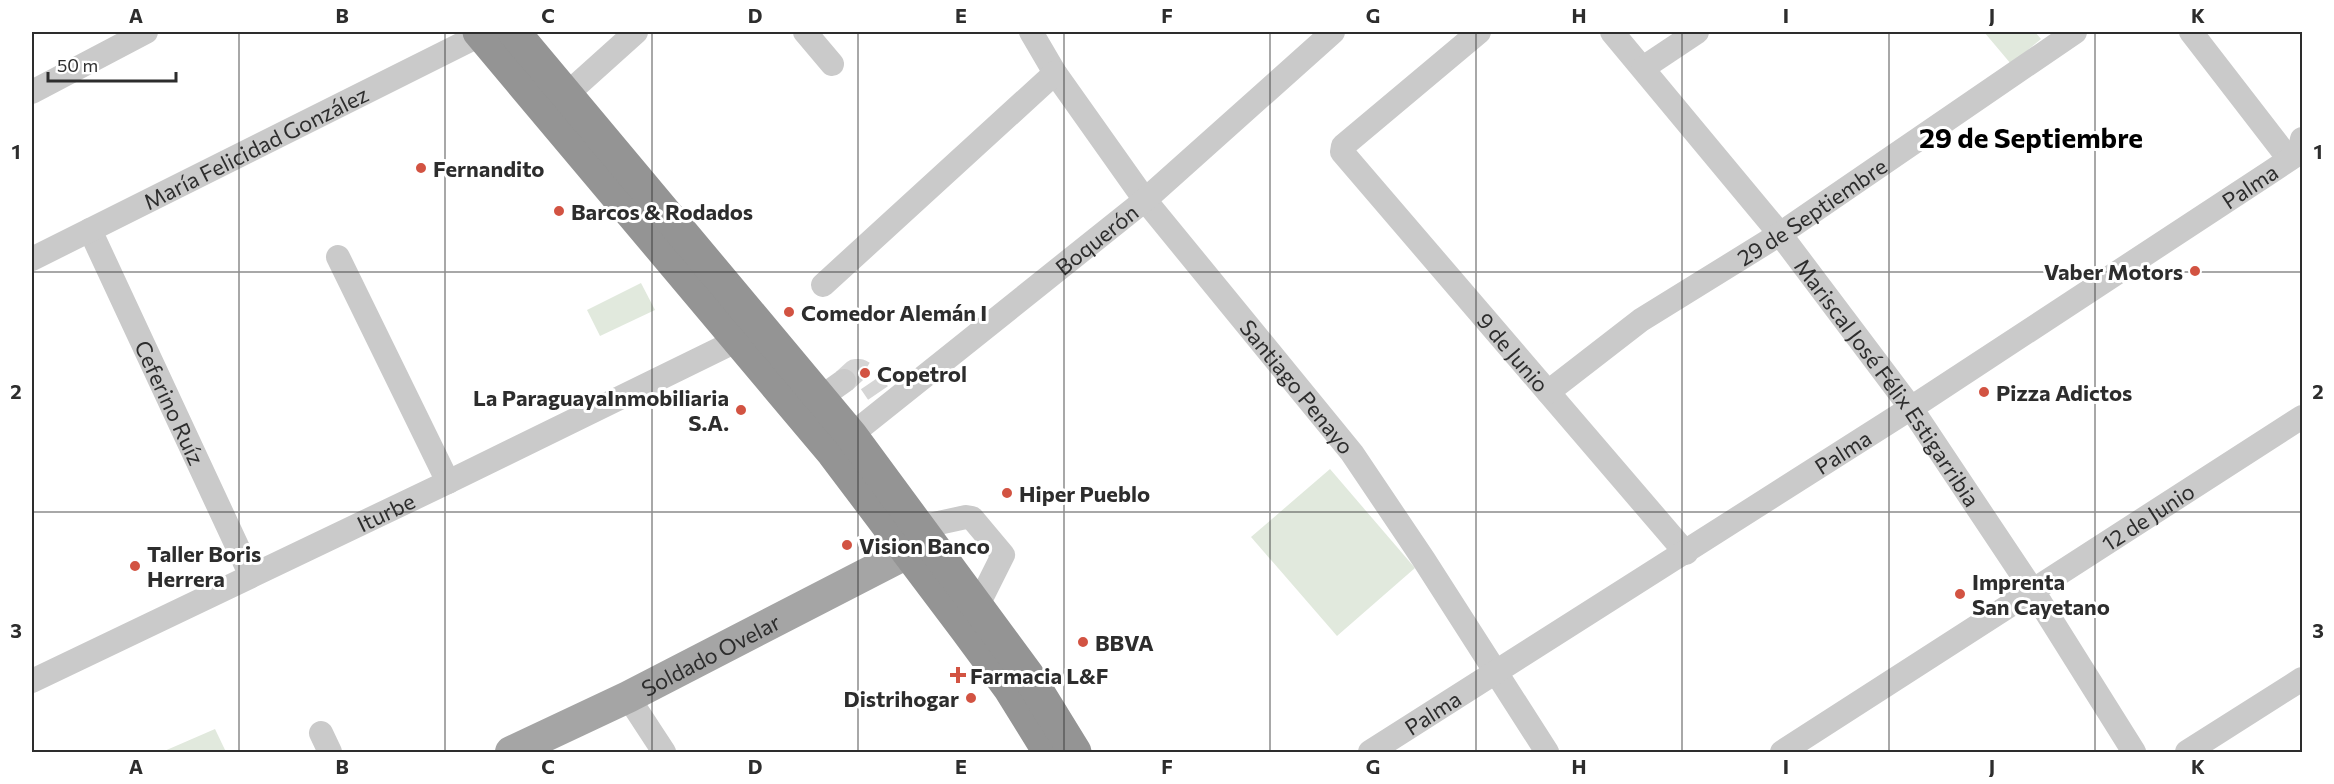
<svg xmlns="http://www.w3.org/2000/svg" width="2334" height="784" font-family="Commissioner,sans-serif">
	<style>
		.green { fill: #e1e9dd }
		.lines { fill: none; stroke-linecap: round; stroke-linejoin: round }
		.minor-tunnel { stroke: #d5d5d5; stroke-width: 24; stroke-dasharray: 24 12; stroke-linecap: butt }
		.minor { stroke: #cacaca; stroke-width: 24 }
		.major { stroke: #a5a5a5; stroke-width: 32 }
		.highway { stroke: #949494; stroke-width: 33 }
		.grid { fill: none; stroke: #2d2d2d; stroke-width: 1.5; stroke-opacity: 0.55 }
		.poi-dot { fill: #d25342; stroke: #fff; stroke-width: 2 }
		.labels { text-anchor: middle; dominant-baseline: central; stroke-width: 6; stroke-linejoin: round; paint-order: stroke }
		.street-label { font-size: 22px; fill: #2d2d2d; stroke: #fff }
		.poi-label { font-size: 22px; font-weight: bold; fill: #2d2d2d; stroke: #fff; text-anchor: start }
		.district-label { font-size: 28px; font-weight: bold; fill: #000; stroke: #fff }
		.neatline { fill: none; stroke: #2d2d2d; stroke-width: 2 }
		.grid-label { font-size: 20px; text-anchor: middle; font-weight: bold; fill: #2d2d2d }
	</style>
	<rect width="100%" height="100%" fill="#fff"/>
	<g class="green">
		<polygon points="1984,32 2035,32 2041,39 2011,64"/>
		<polygon points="641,283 655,310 600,336 587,310"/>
		<polygon points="1330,469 1415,568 1337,636 1251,537"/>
		<polygon points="215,729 226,752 162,752"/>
	</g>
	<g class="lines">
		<polyline class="minor-tunnel" points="844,381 855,371 860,371 865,374 878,393"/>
		<g class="minor">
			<polyline points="805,32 832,64"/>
			<path id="s1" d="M1031,32l24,41 90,127 207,253 72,107 123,192"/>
			<path id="s2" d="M1479,32l-136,114 -1,6 344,401"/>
			<path id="s3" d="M1612,32l168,202 131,174 122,183 101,161"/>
			<polyline points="2191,32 2289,159"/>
			<polyline points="1643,68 1697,32"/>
			<polyline points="32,92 146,32"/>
			<polyline points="567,94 636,32"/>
			<path id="s4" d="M90,230l161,346"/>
			<polyline points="338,257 448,482"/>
			<path id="s5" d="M32,259l450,-225"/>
			<polyline points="823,285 1055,73"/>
			<path id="s6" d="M1548,392l93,-72 139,-86 295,-202"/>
			<polyline points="820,398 844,381"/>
			<path id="s7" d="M851,435l294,-235 188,-168"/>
			<polyline points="920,527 966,517 972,518 1003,555 978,605"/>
			<path id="s8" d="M32,681l416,-199 290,-142"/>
			<polyline points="628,697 664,752"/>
			<polyline points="321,733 330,752"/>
			<path id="s9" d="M1370,752l541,-344 358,-235 30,-20 3,-14"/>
			<path id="s10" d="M1782,752l520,-335"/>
			<polyline points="2187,752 2302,679"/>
		</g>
		<path class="major" id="s11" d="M511,752l117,-55 281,-145"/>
		<g class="highway">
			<polyline points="479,32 833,453 965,628 1010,689 1049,752"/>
			<polyline points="514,32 851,435 1027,674 1075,752"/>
		</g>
	</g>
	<path class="grid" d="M239,32v720M445,32v720M652,32v720M858,32v720M1064,32v720M1270,32v720M1476,32v720M1682,32v720M1889,32v720M2095,32v720M32,272h2270M32,512h2270"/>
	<g class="poi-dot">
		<circle cx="421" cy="168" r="6"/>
		<circle cx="559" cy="211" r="6"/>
		<circle cx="2195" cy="271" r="6"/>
		<circle cx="789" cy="312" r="6"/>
		<circle cx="865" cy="373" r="6"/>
		<circle cx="1984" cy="392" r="6"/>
		<circle cx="741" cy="410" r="6"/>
		<circle cx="1007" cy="493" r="6"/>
		<circle cx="847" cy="545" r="6"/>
		<circle cx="135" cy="566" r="6"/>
		<circle cx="1960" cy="594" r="6"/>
		<circle cx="1083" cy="642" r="6"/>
		<path d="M955 666h6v6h6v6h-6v6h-6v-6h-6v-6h6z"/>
		<circle cx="971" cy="698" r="6"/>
	</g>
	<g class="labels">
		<g class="street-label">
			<text stroke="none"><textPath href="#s5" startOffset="250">María Felicidad González</textPath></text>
			<text stroke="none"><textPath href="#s9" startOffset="1046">Palma</textPath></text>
			<text stroke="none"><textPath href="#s6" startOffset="320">29 de Septiembre</textPath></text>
			<text stroke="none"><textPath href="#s7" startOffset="314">Boquerón</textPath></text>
			<text stroke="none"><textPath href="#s2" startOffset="447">9 de Junio</textPath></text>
			<text stroke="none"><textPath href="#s3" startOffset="446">Mariscal José Félix Estigarribia</textPath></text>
			<text stroke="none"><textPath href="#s1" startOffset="444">Santiago Penayo</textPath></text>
			<text stroke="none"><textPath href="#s4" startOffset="190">Ceferino Ruíz</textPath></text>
			<text stroke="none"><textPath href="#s9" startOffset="560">Palma</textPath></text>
			<text stroke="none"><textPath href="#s8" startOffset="392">Iturbe</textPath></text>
			<text stroke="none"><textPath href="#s10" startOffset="435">12 de Junio</textPath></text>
			<text stroke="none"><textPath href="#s11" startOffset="222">Soldado Ovelar</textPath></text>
			<text stroke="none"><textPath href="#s9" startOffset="74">Palma</textPath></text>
		</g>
		<g class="poi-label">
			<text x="433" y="168">Fernandito</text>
			<text x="571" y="211">Barcos &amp; Rodados</text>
			<text x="2183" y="271" text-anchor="end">Vaber Motors</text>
			<text x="801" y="312">Comedor Alemán I</text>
			<text x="877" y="373">Copetrol</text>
			<text x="1996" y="392">Pizza Adictos</text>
			<text x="729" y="397" text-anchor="end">La ParaguayaInmobiliaria<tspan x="729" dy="25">S.A.</tspan></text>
			<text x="1019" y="493">Hiper Pueblo</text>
			<text x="859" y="545">Vision Banco</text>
			<text x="147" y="553">Taller Boris<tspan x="147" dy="25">Herrera</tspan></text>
			<text x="1972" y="581">Imprenta<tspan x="1972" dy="25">San Cayetano</tspan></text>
			<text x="1095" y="642">BBVA</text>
			<text x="970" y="675">Farmacia L&amp;F</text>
			<text x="959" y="698" text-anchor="end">Distrihogar</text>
		</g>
		<g class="district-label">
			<text x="2031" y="137">29 de Septiembre</text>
		</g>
	</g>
	<rect width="2334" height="784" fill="none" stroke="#ffffff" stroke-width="66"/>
	<path d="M48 72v9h128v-9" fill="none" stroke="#2d2d2d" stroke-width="3"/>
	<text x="57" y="72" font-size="18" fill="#2d2d2d" stroke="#ffffff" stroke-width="4.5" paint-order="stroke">50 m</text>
	<rect x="33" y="33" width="2268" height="718" class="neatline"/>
	<g class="grid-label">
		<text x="136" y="23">A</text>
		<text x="342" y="23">B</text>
		<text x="548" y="23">C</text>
		<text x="755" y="23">D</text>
		<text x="961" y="23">E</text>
		<text x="1167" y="23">F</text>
		<text x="1373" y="23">G</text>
		<text x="1579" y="23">H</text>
		<text x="1786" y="23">I</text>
		<text x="1992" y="23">J</text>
		<text x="2198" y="23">K</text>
		<text x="16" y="159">1</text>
		<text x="2318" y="159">1</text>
		<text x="16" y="399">2</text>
		<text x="2318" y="399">2</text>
		<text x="16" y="638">3</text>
		<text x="2318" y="638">3</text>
		<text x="136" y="774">A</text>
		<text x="342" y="774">B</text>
		<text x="548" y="774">C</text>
		<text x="755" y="774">D</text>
		<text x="961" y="774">E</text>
		<text x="1167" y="774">F</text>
		<text x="1373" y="774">G</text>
		<text x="1579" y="774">H</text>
		<text x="1786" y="774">I</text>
		<text x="1992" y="774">J</text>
		<text x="2198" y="774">K</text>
	</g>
</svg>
